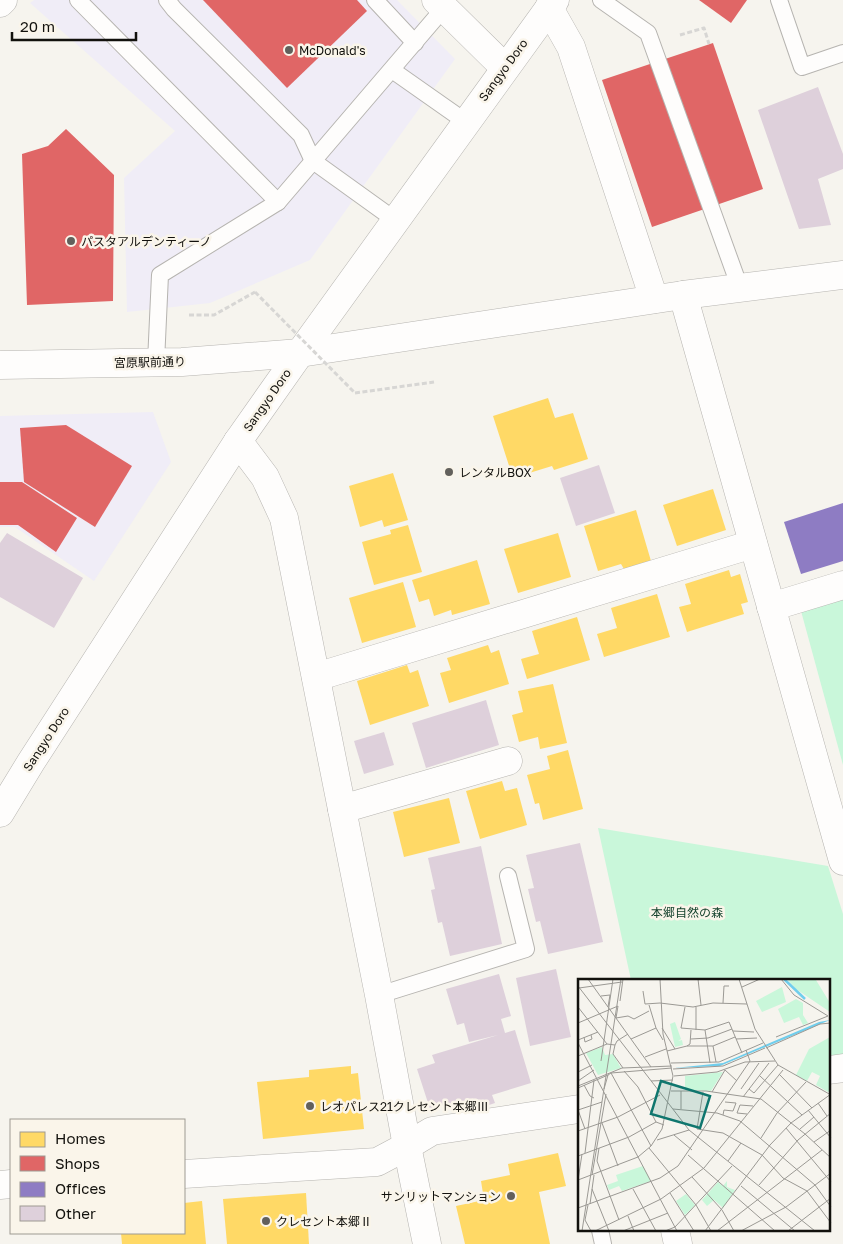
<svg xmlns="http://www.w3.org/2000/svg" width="843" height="1244" font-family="'Golos Text','Noto Sans JP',sans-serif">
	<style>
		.commercial { fill: #f0edf7 }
		.green { fill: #c9f7da }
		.homes { fill: #ffd966 }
		.shops { fill: #e06666 }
		.offices { fill: #8e7cc3 }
		.building { fill: #ded0db }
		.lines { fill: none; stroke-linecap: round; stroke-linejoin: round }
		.service-casing { stroke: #b6b4b0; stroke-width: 18 }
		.minor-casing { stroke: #b6b4b0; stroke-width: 29 }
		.tertiary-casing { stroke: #b6b4b0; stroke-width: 29 }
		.primary-casing { stroke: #b6b4b0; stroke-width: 29 }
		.path { stroke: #d7d6d4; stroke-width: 3; stroke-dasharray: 5 2.5; stroke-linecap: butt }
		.service { stroke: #fefdfc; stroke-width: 16 }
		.minor { stroke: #fefdfc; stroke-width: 28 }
		.tertiary { stroke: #fefdfc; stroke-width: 28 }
		.primary { stroke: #fefdfc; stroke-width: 28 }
		.path-bridge { stroke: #d7d6d4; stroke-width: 3; stroke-dasharray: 5 2.5; stroke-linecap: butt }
		.poi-dot { fill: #62605c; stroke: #faf5ea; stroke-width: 2 }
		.labels { text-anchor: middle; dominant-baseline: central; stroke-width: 5; stroke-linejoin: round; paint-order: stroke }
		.poi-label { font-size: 12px; fill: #12110d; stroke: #faf5ea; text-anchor: start }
		.street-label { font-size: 12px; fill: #12110d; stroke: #faf5ea }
		.park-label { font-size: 12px; fill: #16442e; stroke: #faf5ea }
		.inset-river { fill: none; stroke: #70ceed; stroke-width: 2.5 }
		.inset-road { fill: none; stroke: #9b9994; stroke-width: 1 }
		.view { fill: #0f766e; fill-opacity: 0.15; stroke: #0f766e; stroke-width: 2.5 }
		.inset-edge { fill: none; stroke: #12110d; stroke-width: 2.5 }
	</style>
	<rect width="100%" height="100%" fill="#f6f4ee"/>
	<g class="commercial">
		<polygon points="34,0 397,0 455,59 310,260 210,303 127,312 124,178 175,131 30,3"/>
		<polygon points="153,412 171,462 94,581 15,527 0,527 0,416"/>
	</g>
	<g class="green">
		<polygon points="843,599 843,765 801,611"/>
		<polygon points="598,828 828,866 843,914 843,1065 829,1066 829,980 631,980"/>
	</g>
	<g class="homes">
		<polygon points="548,398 555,418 573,413 588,459 554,470 552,466 513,478 493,416"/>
		<polygon points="393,473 408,520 384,527 382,520 360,527 349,486"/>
		<polygon points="713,489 726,530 677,546 663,505"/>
		<polygon points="636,510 651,561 624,569 621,564 598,571 584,526"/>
		<polygon points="408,525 422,572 374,585 362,542 391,534 390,530"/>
		<polygon points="558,533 571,577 518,593 504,549"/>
		<polygon points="477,560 490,604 452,615 451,610 434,616 429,599 419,602 412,580"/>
		<polygon points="729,570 731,577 740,574 748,602 741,604 744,614 687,632 679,607 691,604 685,584"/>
		<polygon points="403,582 416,627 362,643 349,598"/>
		<polygon points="657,594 670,637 604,657 597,634 617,628 611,608"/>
		<polygon points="577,617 590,660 527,679 521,659 539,654 532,631"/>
		<polygon points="488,645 491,653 499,650 509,684 449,703 440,673 451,670 447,658"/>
		<polygon points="407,665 410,673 418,670 429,706 370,725 357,681"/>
		<polygon points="553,684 567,743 540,749 538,737 519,742 512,715 523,712 518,691"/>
		<polygon points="568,750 583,809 543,820 539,803 535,804 527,775 550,769 547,756"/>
		<polygon points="502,781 505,791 517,788 527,825 480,839 466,791"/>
		<polygon points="449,798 460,843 404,857 393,812"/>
		<polygon points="351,1066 351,1074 358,1073 364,1129 263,1139 257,1082 309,1077 309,1070"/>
		<polygon points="558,1153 566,1186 539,1192 550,1244 465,1244 456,1206 484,1200 481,1181 510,1175 508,1164"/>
		<polygon points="306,1193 309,1244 227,1244 223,1199"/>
		<polygon points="202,1201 206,1244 122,1244 121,1233 184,1233 184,1203"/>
	</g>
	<g class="shops">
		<polygon points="203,0 357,0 367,11 287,88"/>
		<polygon points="699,0 747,0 731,23"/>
		<polygon points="713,43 763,189 652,227 602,80"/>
		<polygon points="66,129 114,175 113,301 27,305 22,154 48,146"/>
		<polygon points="66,425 132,466 95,527 24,482 20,428"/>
		<polygon points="0,482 22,482 77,518 56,552 18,525 0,525"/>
	</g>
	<polygon class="offices" points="843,503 843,561 801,574 784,522"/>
	<g class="building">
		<polygon points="818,87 843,154 843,169 818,179 831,225 799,229 758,110"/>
		<polygon points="599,465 615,513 576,526 560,478"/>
		<polygon points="7,533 83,578 54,628 0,597 0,543"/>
		<polygon points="486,700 499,745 426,768 412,723"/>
		<polygon points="384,732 394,765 364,774 354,741"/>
		<polygon points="580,843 603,942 548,954 540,921 536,922 528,889 534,888 526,855"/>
		<polygon points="481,846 502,944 450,956 442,922 438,923 431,890 435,889 428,858"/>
		<polygon points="556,969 571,1037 530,1046 516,978"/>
		<polygon points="499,974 511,1016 501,1019 505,1033 515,1030 531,1083 492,1095 495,1103 480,1108 478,1099 449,1108 447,1104 430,1109 417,1069 435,1063 432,1055 498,1035 469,1042 464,1023 457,1025 446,989"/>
	</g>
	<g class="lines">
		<defs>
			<g id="service">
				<polyline points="78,0 278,202"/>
				<polyline points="167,0 174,9 301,135 313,161 395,220"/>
				<polyline points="375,0 415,43"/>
				<polyline points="601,0 648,33 740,288"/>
				<polyline points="779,0 802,67 843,53"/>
				<polyline points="392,70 466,122"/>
				<polyline points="156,362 160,275 278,202 444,8"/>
				<polyline points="379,995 526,949 508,876"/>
				<polyline points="600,1230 603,1244"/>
			</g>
			<g id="minor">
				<polyline points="436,0 505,68"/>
				<polyline points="0,3 3,0"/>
				<polyline points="549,8 571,47 654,299"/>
				<polyline points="683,295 843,861"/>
				<polyline points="238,441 265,477 284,518 379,995 407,1146 427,1244"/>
				<polyline points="771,607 843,585"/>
				<polyline points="316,677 753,544"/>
				<polyline points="342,809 508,761"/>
				<polyline points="829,1070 843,1068"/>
				<polyline points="184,1174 377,1162 407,1146 432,1131 579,1109"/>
				<polyline points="0,1185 11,1184"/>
				<polyline points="675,1230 678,1244"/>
			</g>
			<polyline id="tertiary" points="0,365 182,362 300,353 683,295 843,275"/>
			<polyline id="primary" points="0,813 31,762 238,441 300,353 555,0"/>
		</defs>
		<use href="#service" class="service-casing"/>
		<use href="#minor" class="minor-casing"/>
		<use href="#tertiary" class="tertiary-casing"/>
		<use href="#primary" class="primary-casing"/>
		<g class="path">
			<polyline points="680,35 704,28 709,44"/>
			<polyline points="189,315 214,315 255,292"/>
			<polyline points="355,393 434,382"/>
		</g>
		<use href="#service" class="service"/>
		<use href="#minor" class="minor"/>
		<use href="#tertiary" class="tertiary"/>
		<use href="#primary" class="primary"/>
		<polyline class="path-bridge" points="255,292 355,393"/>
	</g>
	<g class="poi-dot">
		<circle cx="289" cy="50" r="5"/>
		<circle cx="71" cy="241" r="5"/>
		<circle cx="449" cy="472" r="5"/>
		<circle cx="310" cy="1106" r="5"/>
		<circle cx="511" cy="1196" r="5"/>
		<circle cx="266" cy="1221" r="5"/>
	</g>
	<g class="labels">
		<g class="poi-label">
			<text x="299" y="50">McDonald's</text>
			<text x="81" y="241">パスタアルデンティーノ</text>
			<text x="459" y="472">レンタルBOX</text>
			<text x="320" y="1106">レオパレス21クレセント本郷Ⅲ</text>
			<text x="501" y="1196" text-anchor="end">サンリットマンション</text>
			<text x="276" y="1221">クレセント本郷Ⅱ</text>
		</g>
		<g class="street-label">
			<text transform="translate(503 70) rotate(-54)">Sangyo Doro</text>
			<text transform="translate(150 362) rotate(-1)">宮原駅前通り</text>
			<text transform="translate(267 400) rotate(-55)">Sangyo Doro</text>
			<text transform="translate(46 739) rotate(-57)">Sangyo Doro</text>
		</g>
		<g class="park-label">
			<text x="687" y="912">本郷自然の森</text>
		</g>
	</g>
	<g transform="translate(578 979)">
		<rect width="252" height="252" fill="#f6f4ee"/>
		<path d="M209,0l29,1 14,23v9l-34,-23zM204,8l4,15 -24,10 -6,-11zM218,20l7,4v12l5,8 -5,2 -4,-8 -15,6 -6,-14zM97,43l6,17 -3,2 4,-1 1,5 -8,2 -5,-23zM252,58v54l-2,1 -12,-7 4,-9 -8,-4 -5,9 -11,-6 13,-26zM24,68l3,8 8,-1 8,14 -23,7 -12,-22zM145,93l-12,19 -26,-1v-14zM65,187l8,15 -29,10 -3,-5 -10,4 -2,-5 11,-4 -2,-6zM149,202v6l8,3 -12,18 -9,-8 -7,6 -5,-6 16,-18 5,4zM108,215l9,11 -10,10 -9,-14z" fill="#c9f7da"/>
		<path d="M252,41l-110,46 -46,2 49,-5 96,-41z" fill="#70ceed"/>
		<path class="inset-river" d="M206,0l21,20"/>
		<path class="inset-road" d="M10,0l63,88M120,0l3,26M161,0l16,50 23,36 53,30M0,7l111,144 126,101M164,8l18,-8M1,9l43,-6M65,12l2,13 15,-1M23,17l9,-1 -2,12M42,22l3,-22M82,24l33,4 20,-4 34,1M145,24l1,-17h5M71,26l7,23M40,27l-2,12 12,-2 6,3 15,-8M0,28l29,37M107,28l-4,21 24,2 24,-8 13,31M118,28v23M0,44l40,-17M84,49l13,21M127,51l5,33M155,52l21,1M6,58l1,5 7,-3 -1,-4M198,58l52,-21 -34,-21 -13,-16M53,60l25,-11 7,12M113,60l17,-1 24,-9M158,60l21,-1M0,61l20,-8M0,64l99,188M37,66l-2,9 10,14M109,67l3,-2 1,-14M135,67l3,16M188,69l54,-24 11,-1M89,72l20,-5h26l22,-9M0,77l29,-12 8,1 2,-4 11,-7M67,78l21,-8M23,82l12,-82M93,84l48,-1 44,-19M95,90l50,-3 42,-18M147,91l12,11M46,92l14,16 18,35 8,3M0,93l14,-7M33,94l40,73M201,95l33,34M96,97l43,-4 28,-10 30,-1M182,97l42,39M0,102l16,-11M73,102l22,-1M6,106l6,11 4,2M0,107l44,-18 50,-2M0,109l30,-13M26,110l4,-14 3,-2 61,-5M163,110l18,-26M171,110l5,4 24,-28M93,112h35l55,8 44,35 26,24M103,112v18M125,113l-6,37 26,4 39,22M134,113l13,-22M165,118l26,-34M240,124l9,13M95,130l44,4 23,8 75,64 16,22M0,131l24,-8M0,131l7,19M230,131l23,28M169,135l-10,-1 3,-8 13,1M145,136l1,-5 9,1 3,-8 -11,-1M24,144l16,43M208,149l45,54M222,150l14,-12M0,152l40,-14 42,-22M96,156l18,15M183,159l16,-25 29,-31M79,161l32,-10M236,163l17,-12M21,169l-2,13 22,59M71,169l47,57 15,26M7,174l9,-73M110,176l87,76M184,176l21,23 24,13 24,32M0,177l51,-19 27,-15M150,182l13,-18M14,196l14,-81M114,198l30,33 12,21M0,201l60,-23 13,-11 11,-17 11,-53 -10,-42 -3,-55M0,201l4,-26M181,206l39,-45 33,-27M163,207l54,45M14,210l17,42M55,210l23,42M92,214l24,38M12,225l4,-29M10,226l-3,15 6,11M0,229l82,-30 18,-12 72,-105 -4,-11M50,237l6,15M4,252l39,-252M17,252l66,-32 43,-31 79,-98M45,252l45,-18M87,252l10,-4 57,-61M127,252l65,-86 21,-22 40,-29M139,252l105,-81M163,252l45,-24 45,-34M210,252l43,-33"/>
		<path class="view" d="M83,102l49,15 -10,32 -49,-14z"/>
		<rect width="252" height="252" class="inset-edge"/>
	</g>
	<rect x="10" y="1119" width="175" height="115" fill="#faf5ea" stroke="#9d9a92"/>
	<rect x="20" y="1132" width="25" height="15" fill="#ffd966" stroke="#9d9a92"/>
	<text x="55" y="1144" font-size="15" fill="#12110d">Homes</text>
	<rect x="20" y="1156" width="25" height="15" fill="#e06666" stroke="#9d9a92"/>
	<text x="55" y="1169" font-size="15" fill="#12110d">Shops</text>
	<rect x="20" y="1182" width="25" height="15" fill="#8e7cc3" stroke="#9d9a92"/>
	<text x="55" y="1194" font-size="15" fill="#12110d">Offices</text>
	<rect x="20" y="1206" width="25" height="15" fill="#ded0db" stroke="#9d9a92"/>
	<text x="55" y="1219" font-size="15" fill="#12110d">Other</text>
	<path d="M12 32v8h124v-8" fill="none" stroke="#12110d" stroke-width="2.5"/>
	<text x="20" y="32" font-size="15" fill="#12110d" stroke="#faf5ea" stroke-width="4" paint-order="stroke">20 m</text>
</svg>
